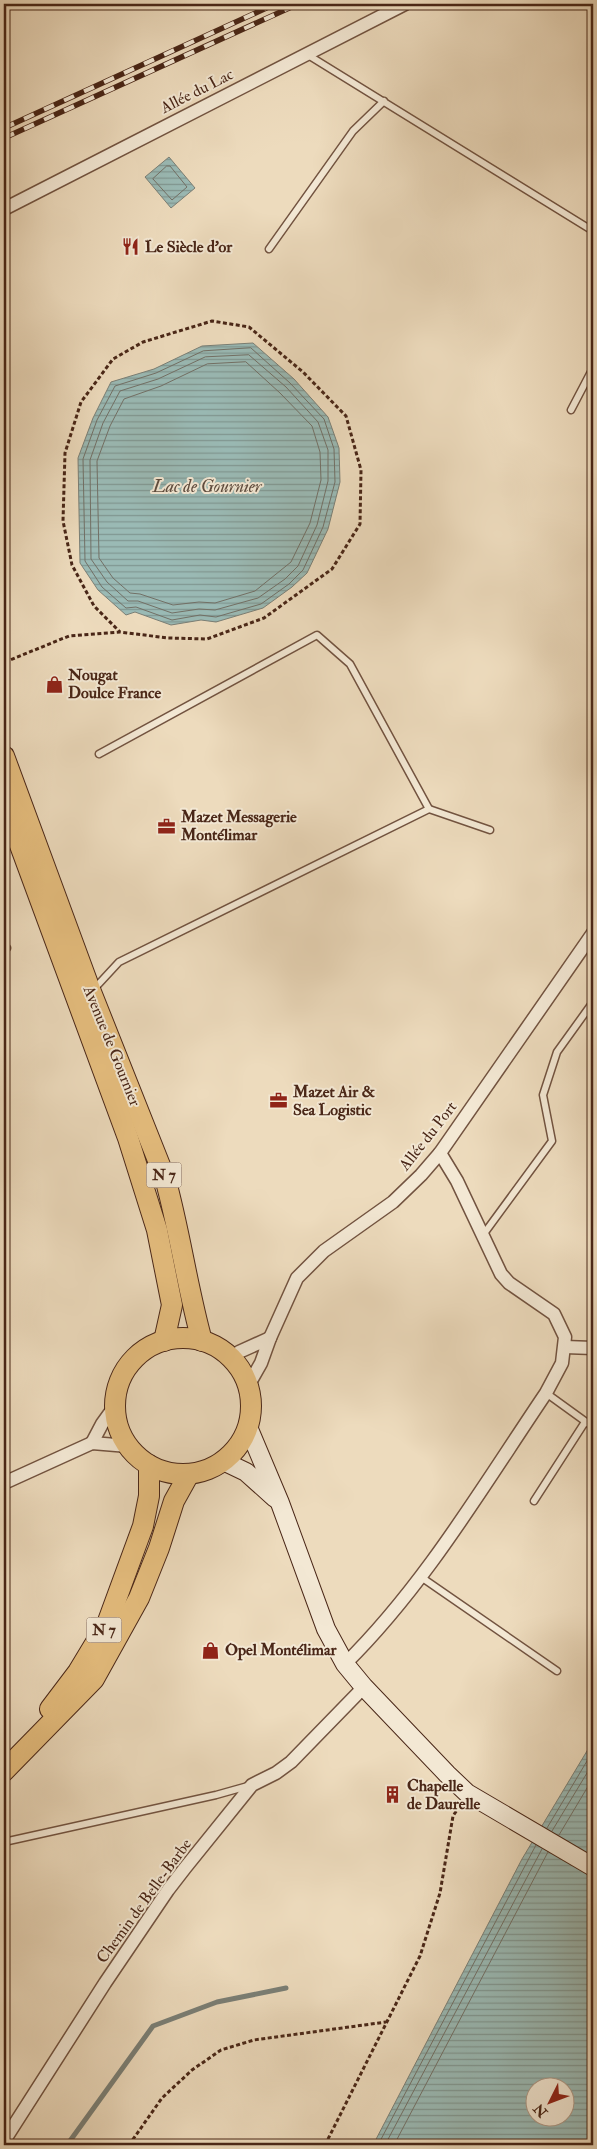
<svg xmlns="http://www.w3.org/2000/svg" width="597" height="2149" font-family="'IM FELL Double Pica',serif">
	<style>
		.water { fill: url(#water-rules); stroke: #7a7f76; fill-rule: evenodd }
		.lines { fill: none; stroke-linecap: round; stroke-linejoin: round }
		.shore { stroke: #727066; stroke-width: 1 }
		.stream { stroke: #7a7f76; stroke-width: 5 }
		.lane-casing { stroke: #725340; stroke-width: 9 }
		.street-casing { stroke: #725340; stroke-width: 15 }
		.secondary-casing { stroke: #492617; stroke-width: 20 }
		.primary-casing { stroke: #492617; stroke-width: 22 }
		.path { stroke: #492617; stroke-width: 3; stroke-dasharray: 4 2.5; stroke-linecap: butt }
		.lane { stroke: #f3e8d4; stroke-width: 6 }
		.street { stroke: #f3e8d4; stroke-width: 12 }
		.secondary { stroke: #f3e8d4; stroke-width: 18 }
		.primary { stroke: #e6be7e; stroke-width: 20 }
		.rail-casing { stroke: #492617; stroke-width: 5.5 }
		.rail { stroke: #f3e8d4; stroke-width: 4; stroke-dasharray: 11; stroke-linecap: butt }
		.labels { text-anchor: middle; dominant-baseline: central; stroke-width: 4; stroke-linejoin: round; paint-order: stroke }
		.shield { fill: #f3e8d4; stroke: #7c6050; stroke-width: 1 }
		.shield-label { font-size: 15px; font-weight: bold; fill: #492617 }
		.street-label { font-size: 16px; fill: #492617; stroke: #f3e8d4 }
		.poi-label { font-size: 16px; font-weight: bold; fill: #492617; stroke: #f3e8d4; text-anchor: start }
		.water-label { font-size: 18px; font-style: italic; fill: #5d4b3e; stroke: #f3e8d4 }
	</style>
	<defs>
		<pattern id="water-rules" width="6" height="5" patternUnits="userSpaceOnUse" patternTransform="scale(1.25)"><rect width="6" height="5" fill="#9abab5"/><path d="M0 2.5h6" fill="none" stroke="#809792"/></pattern>
	</defs>
	<rect width="100%" height="100%" fill="#eddbbd"/>
	<filter id="stains"><feTurbulence type="fractalNoise" baseFrequency=".004" numOctaves="4"/><feColorMatrix values="0 0 0 0 .2 0 0 0 0 .09 0 0 0 0 .02 0 0 0 .5 -.17"/></filter>
	<radialGradient id="worn" r=".72"><stop offset=".6" stop-color="#630" stop-opacity="0"/><stop offset="1" stop-color="#630" stop-opacity=".3"/></radialGradient>
	<g class="water">
		<polygon points="169,157 195,188 171,208 145,177"/>
		<polygon points="253,343 294,379 328,417 339,448 340,482 328,529 307,573 292,587 263,608 216,622 201,620 171,625 135,612 126,615 98,590 80,563 78,458 93,418 111,382 154,369 202,346"/>
		<path d="M593,1741v404h-220l149,-286zM534,2086h30v30h-30z"/>
	</g>
	<g class="lines">
		<g class="shore">
			<polygon points="167,166 170,166 187,187 172,200 153,179"/>
			<polygon points="251,348 290,383 324,419 334,449 335,482 323,527 303,570 289,584 261,604 216,617 200,615 172,620 136,607 126,608 102,587 85,561 83,459 97,420 115,386 156,373 203,351"/>
			<polygon points="249,355 286,387 318,422 328,450 328,481 317,525 298,566 285,579 258,598 215,610 199,609 172,613 138,601 128,601 107,582 91,559 90,460 103,423 120,391 158,379 205,357"/>
			<polygon points="246,362 280,393 312,426 320,452 321,480 310,523 291,562 255,591 215,603 199,602 173,605 140,594 130,593 113,578 99,558 97,461 110,426 124,399 161,386 207,364"/>
			<polyline points="547,1828 593,1751"/>
			<polyline points="552,1831 593,1763"/>
			<polyline points="559,1835 593,1778"/>
			<polyline points="378,2145 536,1845"/>
			<polyline points="385,2145 542,1849"/>
			<polyline points="394,2145 548,1852"/>
		</g>
		<polyline class="stream" points="67,2145 153,2026 217,2002 286,1988"/>
		<defs>
			<g id="lane">
				<polyline points="308,55 593,231"/>
				<polyline points="269,249 353,131 384,101"/>
				<polyline points="571,410 593,368"/>
				<polyline points="429,809 490,830"/>
				<polyline points="4,948 7,948"/>
				<polyline points="94,989 119,962 429,809 350,664 317,635 99,754"/>
				<polyline points="483,1235 552,1141 543,1095 557,1052 593,1002"/>
				<polyline points="546,1393 593,1427"/>
				<polyline points="534,1501 585,1422"/>
				<polyline points="421,1577 557,1671"/>
				<polyline points="4,1842 216,1795 248,1786"/>
			</g>
			<g id="street">
				<polyline points="4,209 405,4"/>
				<polyline points="270,1338 297,1278 324,1251 393,1202 421,1175 440,1153 593,933"/>
				<polyline points="565,1347 593,1348"/>
				<polyline points="231,1358 239,1352 270,1338 261,1363 248,1386"/>
				<polyline points="92,1443 102,1424 115,1406"/>
				<polyline points="4,1483 92,1443 128,1446"/>
				<path d="M345,1664c80,-79 138,-178 201,-271l16,-30 3,-26 -11,-23 -45,-31 -8,-9 -44,-93 -17,-28"/>
				<polyline points="4,2141 105,1983 168,1890 185,1868 252,1785 276,1773 291,1762 364,1687"/>
			</g>
			<g id="secondary">
				<polyline points="248,1427 280,1503 326,1629 345,1664 364,1687 447,1774 467,1793 593,1867"/>
				<polyline points="223,1461 246,1472 275,1498"/>
			</g>
			<g id="primary">
				<path d="M4,756l87,236 74,186c15,54 22,109 37,163"/>
				<polyline points="4,802 128,1138 157,1230 172,1305 164,1341"/>
				<circle cx="183" cy="1406" r="68"/>
				<polyline points="50,1709 78,1672 107,1624 143,1526 149,1496 149,1465"/>
				<polyline points="4,1771 94,1679 139,1598 159,1548 174,1501 189,1474"/>
			</g>
		</defs>
		<use href="#lane" class="lane-casing"/>
		<use href="#street" class="street-casing"/>
		<use href="#secondary" class="secondary-casing"/>
		<use href="#primary" class="primary-casing"/>
		<g class="path">
			<polyline points="5,662 69,636 120,632 168,638 207,639 264,618 332,569 360,524 361,470 346,416 303,372 249,327 212,321 143,342 113,359 81,402 65,453 63,521 72,565 94,606 120,632"/>
			<polyline points="129,2145 162,2098 192,2070 221,2050 254,2040 386,2022"/>
			<polyline points="325,2145 420,1956 440,1893 453,1816 459,1807"/>
		</g>
		<use href="#lane" class="lane"/>
		<use href="#street" class="street"/>
		<use href="#secondary" class="secondary"/>
		<use href="#primary" class="primary"/>
		<defs>
			<g id="rail">
				<polyline points="4,128 275,4"/>
				<polyline points="4,138 298,4"/>
			</g>
		</defs>
		<use href="#rail" class="rail-casing"/>
		<use href="#rail" class="rail"/>
	</g>
	<defs>
		<symbol id="restaurant-bare" viewBox="-9 -9 18 18"><path d="M-5-6h1v4h1v-4h1v4h1v-4h1v5L-1.5 .5V6h-2V.5L-5-1ZM5-6V6H3V1.5H1.5Q1.5-4 5-6Z" fill="#8f2418" stroke="#f3e8d4" stroke-width="2.5" paint-order="stroke"/></symbol>
		<symbol id="shop-bare" viewBox="-9 -9 18 18"><path d="M-5-2.5h2.3a2.7 3.5 0 0 1 5.4 0H5L5.5 6h-11ZM-1.5-2.5h3a1.5 2.3 0 0 0-3 0Z" fill="#8f2418" stroke="#f3e8d4" stroke-width="2.5" paint-order="stroke"/></symbol>
		<symbol id="office-bare" viewBox="-9 -9 18 18"><path d="M-6-3h4V-5.5h4V-3h4V5H-6ZM-1-4.5V-3h2v-1.5ZM-6 0V1H6V0Z" fill="#8f2418" stroke="#f3e8d4" stroke-width="2.5" paint-order="stroke"/></symbol>
		<symbol id="building-bare" viewBox="-9 -9 18 18"><path d="M-4-6H4V6H1V3H-1V6H-4ZM-2.5-4.3h1.7v1.8h-1.7ZM.8-4.3h1.7v1.8H.8ZM-2.5-1h1.7V.8h-1.7ZM.8-1h1.7V.8H.8Z" fill="#8f2418" stroke="#f3e8d4" stroke-width="2.5" paint-order="stroke"/></symbol>
	</defs>
	<g fill-rule="evenodd">
		<use href="#restaurant-bare" x="118" y="234" width="25" height="25"/>
		<use href="#shop-bare" x="42" y="672" width="25" height="25"/>
		<use href="#office-bare" x="154" y="814" width="25" height="25"/>
		<use href="#office-bare" x="266" y="1088" width="25" height="25"/>
		<use href="#shop-bare" x="198" y="1638" width="25" height="25"/>
		<use href="#building-bare" x="380" y="1782" width="25" height="25"/>
	</g>
	<g class="labels">
		<g class="shield">
			<rect x="146.5" y="1162.5" width="35" height="25" rx="4"/>
			<rect x="86.5" y="1617.5" width="35" height="25" rx="4"/>
		</g>
		<g class="shield-label">
			<text x="164" y="1175">N 7</text>
			<text x="104" y="1630">N 7</text>
		</g>
		<g class="street-label">
			<text transform="translate(197 91) rotate(-27)">Allée du Lac</text>
			<text transform="translate(112 1046) rotate(68)">Avenue de Gournier</text>
			<text transform="translate(428 1136) rotate(-52)">Allée du Port</text>
			<text transform="translate(144 1901) rotate(-54)">Chemin de Belle-Barbe</text>
		</g>
		<g class="poi-label">
			<text x="145" y="247">Le Siècle d'or</text>
			<text x="68" y="675">Nougat<tspan x="68" dy="18">Doulce France</tspan></text>
			<text x="181" y="817">Mazet Messagerie<tspan x="181" dy="18">Montélimar</tspan></text>
			<text x="293" y="1092">Mazet Air &amp;<tspan x="293" dy="18">Sea Logistic</tspan></text>
			<text x="225" y="1650">Opel Montélimar</text>
			<text x="407" y="1786">Chapelle<tspan x="407" dy="18">de Daurelle</tspan></text>
		</g>
		<g class="water-label">
			<text x="207" y="486">Lac de Gournier</text>
		</g>
	</g>
	<rect width="597" height="2149" fill="none" stroke="#eddbbd" stroke-width="20"/>
	<rect x="5" y="5" width="587" height="2139" fill="none" stroke="#492617" stroke-width="2.5"/>
	<rect x="10" y="10" width="577" height="2129" fill="none" stroke="#492617"/>
	<g transform="translate(550 2102) rotate(228)"><circle r="24" fill="#f3e8d4" stroke="#af9a88"/>
	<path d="M0-4L9 19L0 12L-9 19Z" fill="#8f2418"/>
	<text y="-8" font-size="14" font-weight="bold" text-anchor="middle" fill="#492617">N</text>
	</g>
	<rect width="100%" height="100%" filter="url(#stains)"/>
	<rect width="100%" height="100%" fill="url(#worn)"/>
</svg>
